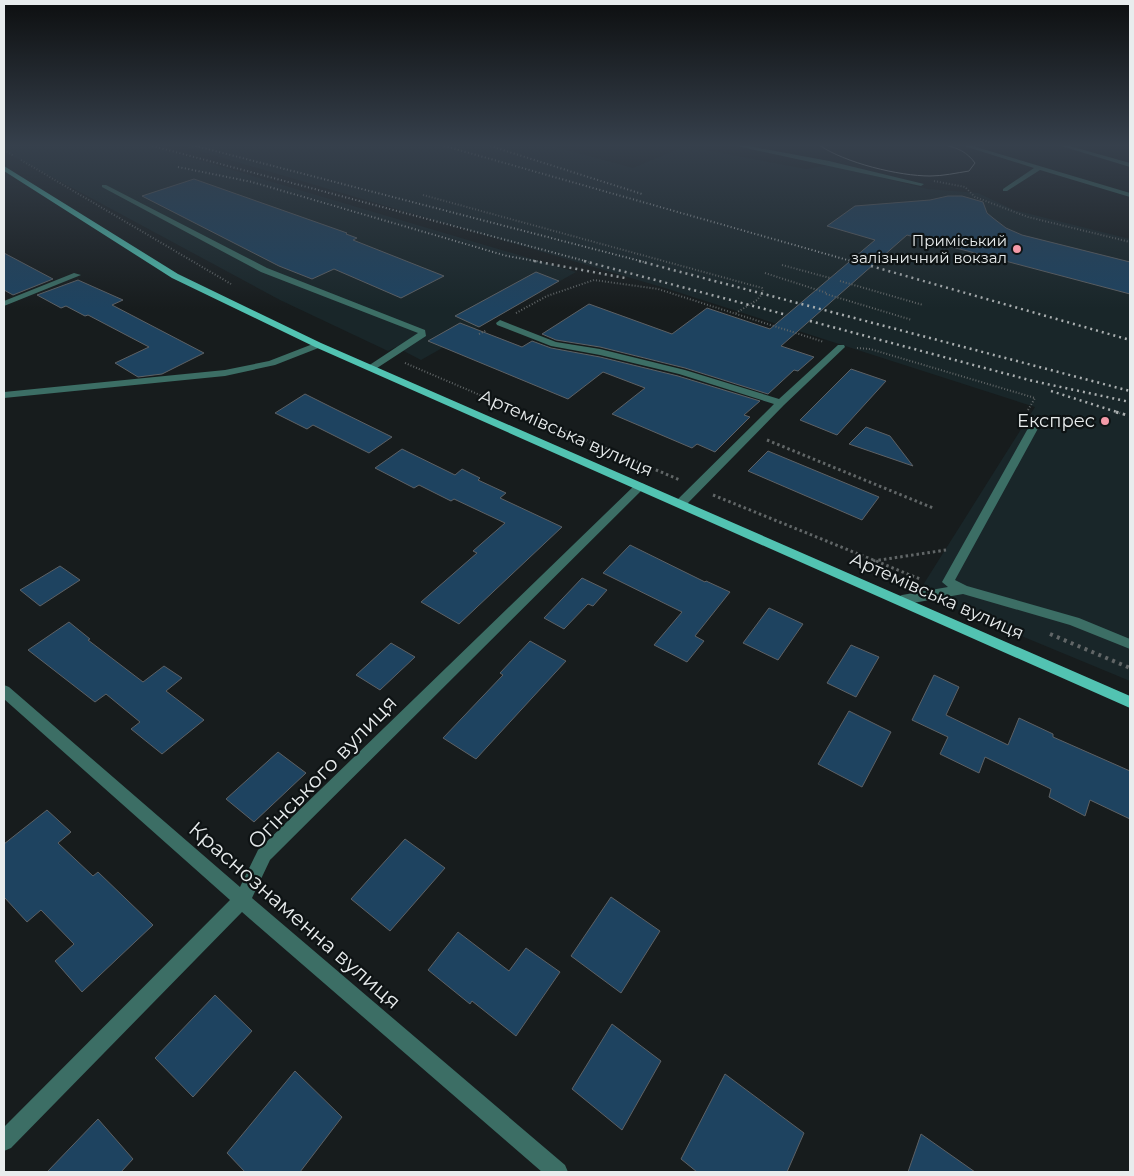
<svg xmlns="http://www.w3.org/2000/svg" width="1134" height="1176" font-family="Montserrat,sans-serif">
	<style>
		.built { fill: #192629 }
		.building { fill: #1e4360; stroke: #5d6165 }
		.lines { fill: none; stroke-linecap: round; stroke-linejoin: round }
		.path-far2 { stroke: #616667; stroke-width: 2; stroke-dasharray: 1 2; stroke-linecap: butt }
		.path-far1 { stroke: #616667; stroke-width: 3; stroke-dasharray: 2.5 3; stroke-linecap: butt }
		.path { stroke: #616667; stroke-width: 4; stroke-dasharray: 3 4.5; stroke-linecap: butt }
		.minor { fill: #3c6e65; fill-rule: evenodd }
		.major { fill: #52c3b2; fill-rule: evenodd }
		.tram { stroke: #aaafb0; stroke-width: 1 }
		.rail-far2 { stroke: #aaafb0; stroke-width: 2; stroke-dasharray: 1 2.5; stroke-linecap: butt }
		.rail-far1 { stroke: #aaafb0; stroke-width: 2.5; stroke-dasharray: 2 4; stroke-linecap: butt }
		.rail { stroke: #aaafb0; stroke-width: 3; stroke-dasharray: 2.5 4.5; stroke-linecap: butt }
		.poi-dot { fill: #f39aa8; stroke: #0e1314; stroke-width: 2 }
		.labels { text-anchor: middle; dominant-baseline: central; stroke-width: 4.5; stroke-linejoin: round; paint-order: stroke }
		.far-poi-label { font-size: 15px; fill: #e8eced; stroke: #0e1314; text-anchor: end }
		.poi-label { font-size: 18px; fill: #e8eced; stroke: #0e1314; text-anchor: end }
		.street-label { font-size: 18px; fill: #e8eced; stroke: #0e1314 }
		.near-street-label { font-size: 21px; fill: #e8eced; stroke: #0e1314 }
	</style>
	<rect width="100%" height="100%" fill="#171c1d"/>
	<g class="built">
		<polygon points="4,145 148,145 576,272 421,360 396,347 388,351 280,300 4,151"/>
		<polygon points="179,145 549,145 633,168 685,146 806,169 830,165 928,189 978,193 1014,210 1130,239 1130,681 918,593 1035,407 665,288"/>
	</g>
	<g class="building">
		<polygon points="194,179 347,233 346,234 357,238 353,240 444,276 401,298 334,269 312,279 279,266 142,196"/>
		<polygon points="948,196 962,196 983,202 987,213 993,218 1006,228 1022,235 1130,262 1130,294 907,235 781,346 814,357 798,371 794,370 768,394 685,368 600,347 556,340 542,334 589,304 672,334 707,308 770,329 875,240 827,226 855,206 930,200"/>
		<polygon points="4,253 53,279 13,295 4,290"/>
		<polygon points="536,272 559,281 479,327 455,316"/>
		<polygon points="78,280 123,300 112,305 204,353 162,374 138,377 115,363 149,347 88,315 85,316 66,306 61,308 37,295"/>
		<polygon points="460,323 522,347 532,341 551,348 600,357 678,376 760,401 744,415 750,417 715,452 697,444 692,448 612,414 645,388 603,372 568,399 428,341"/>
		<polygon points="851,369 886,381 837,435 800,420"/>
		<polygon points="305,394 337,410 392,437 369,453 313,425 307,429 275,413"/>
		<polygon points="866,427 890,436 913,466 849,444"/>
		<polygon points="402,449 455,475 462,469 480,478 478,480 506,493 500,498 562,527 459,624 421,602 477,553 473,551 505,523 454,499 451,501 419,485 414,488 375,468"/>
		<polygon points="768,451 879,497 862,520 748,471"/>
		<polygon points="630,545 705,582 706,581 730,592 695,636 704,641 687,662 654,645 682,612 603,573"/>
		<polygon points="60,566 80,580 40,606 20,590"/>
		<polygon points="582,578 607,590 593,606 588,604 564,629 544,618"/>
		<polygon points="769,608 803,624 778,660 743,643"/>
		<polygon points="69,622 90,639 88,640 143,682 164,666 182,678 166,691 204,720 162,754 131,729 140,722 106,694 95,702 28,650"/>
		<polygon points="530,641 566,661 476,759 443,738 503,675 500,673"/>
		<polygon points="391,643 415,657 380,690 356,675"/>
		<polygon points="851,645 879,657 856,697 827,683"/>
		<polygon points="934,675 959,687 946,715 1008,745 1019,718 1053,734 1053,737 1130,771 1130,819 1090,800 1085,816 1049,797 1051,789 985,757 979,773 940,754 948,737 912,720"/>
		<polygon points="849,711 891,732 862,787 818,764"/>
		<polygon points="278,752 306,773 254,822 226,799"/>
		<polygon points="47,810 71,832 58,843 93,876 98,872 153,925 82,992 55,961 74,944 41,910 27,922 4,897 4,844"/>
		<polygon points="405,839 445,868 390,931 351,899"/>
		<polygon points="611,897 660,931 621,993 571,956"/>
		<polygon points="458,932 509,971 526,948 560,972 516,1036 472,1001 470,1004 428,970"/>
		<polygon points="215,995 252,1031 193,1097 155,1058"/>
		<polygon points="612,1024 661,1061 622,1130 572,1089"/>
		<polygon points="295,1071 342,1117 300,1172 245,1172 227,1153"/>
		<polygon points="725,1074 804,1133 787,1172 697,1172 681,1159"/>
		<polygon points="98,1119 133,1159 121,1172 47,1172"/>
		<polygon points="921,1134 975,1172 908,1172"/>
	</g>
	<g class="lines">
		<g class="path-far2">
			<polyline points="4,150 14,156"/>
			<polyline points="21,160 231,284"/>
			<polyline points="934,181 965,187 975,197 1028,217 1130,242"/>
			<polyline points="423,195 762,288 763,293 757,300 736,313"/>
			<polyline points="782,265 830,278"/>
			<polyline points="765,273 827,293"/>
			<polyline points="840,281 923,305"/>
			<polyline points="826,294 912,320"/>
			<polyline points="516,313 547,296 594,280 658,289 824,342"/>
			<polyline points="479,334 487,330"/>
			<polyline points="857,348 870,349 1035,398 1028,410"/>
			<polyline points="405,363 522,413"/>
		</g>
		<g class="path-far1">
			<polyline points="519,412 680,480"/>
			<polyline points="767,440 933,508"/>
			<polyline points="713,495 920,579"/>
			<polyline points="873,561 946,550"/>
		</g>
		<polyline class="path" points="1050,634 1130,668"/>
		<g class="minor">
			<polygon points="732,145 743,145 829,161 924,184 921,186"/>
			<polygon points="961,145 969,145 1130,193 1130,197 1040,170 1007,191 1003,191 1003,189 1034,168"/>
			<polygon points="1058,145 1066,145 1130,163 1130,167"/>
			<polygon points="102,185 106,185 267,268 425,330 426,336 374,370 368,370 368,366 418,333 261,272 102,187"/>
			<polygon points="74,273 81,275 4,306 4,301"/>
			<polygon points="500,320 556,342 600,349 685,370 779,399 838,345 844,345 845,347 784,405 684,507 680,508 674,504 676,501 774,404 679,374 600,355 551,346 497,325 496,323"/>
			<polygon points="318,342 322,345 321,347 275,365 225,376 4,398 4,392 225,370 269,361"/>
			<polygon points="1036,420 1041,423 955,580 967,586 1079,618 1130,639 1130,649 1070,625 963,594 902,605 898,603 896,600 898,597 902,595 948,587 942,582 1031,423"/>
			<polygon points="640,483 644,484 646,486 644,488 270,860 252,898 565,1165 568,1172 542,1172 242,912 11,1148 4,1151 4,1127 230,900 4,699 4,685 9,687 240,887 258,850 636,484"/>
		</g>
		<polygon class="major" points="4,166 178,274 321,343 1130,696 1130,708 315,347 172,278 4,171"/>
		<path class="tram" d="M819,145c26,18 80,31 111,31 13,0 26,-3 39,-5l6,-8c-8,-11 -17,-15 -30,-18"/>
		<g class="rail-far2">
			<polyline points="149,145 589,262"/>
			<polyline points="192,145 644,262"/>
			<polyline points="441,145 851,261"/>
			<polyline points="487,145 642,194"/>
			<polyline points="178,167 252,182 507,256 541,262"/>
		</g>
		<g class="rail-far1">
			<polyline points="534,261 625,278"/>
			<polyline points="584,261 787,315"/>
			<polyline points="639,261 1130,391"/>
			<polyline points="871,266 1130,340"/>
			<polyline points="810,321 1033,381 1130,402"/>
			<polyline points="1051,391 1120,413"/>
		</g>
		<polyline class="rail" points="1116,412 1130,416"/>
	</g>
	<linearGradient id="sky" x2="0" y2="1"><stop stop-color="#0d0f10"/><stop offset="0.47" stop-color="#36404c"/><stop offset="1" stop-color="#36404c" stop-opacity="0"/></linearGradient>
	<rect width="1134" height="309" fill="url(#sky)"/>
	<g class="poi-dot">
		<circle cx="1017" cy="249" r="5"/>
		<circle cx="1105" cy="421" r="5"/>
	</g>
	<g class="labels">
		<g class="far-poi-label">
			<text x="1007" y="240">Приміський<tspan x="1007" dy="17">залізничний вокзал</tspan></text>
		</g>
		<g class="poi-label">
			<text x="1095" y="421">Експрес</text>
		</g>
		<g class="street-label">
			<text transform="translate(566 433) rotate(24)">Артемівська вулиця</text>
			<text transform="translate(937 596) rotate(24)">Артемівська вулиця</text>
		</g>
		<g class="near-street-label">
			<text transform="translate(322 772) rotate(-46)">Огінського вулиця</text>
			<text transform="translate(295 915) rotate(41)">Краснознаменна вулиця</text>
		</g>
	</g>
	<rect width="1134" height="1176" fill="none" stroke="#e8eced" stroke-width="10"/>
</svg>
